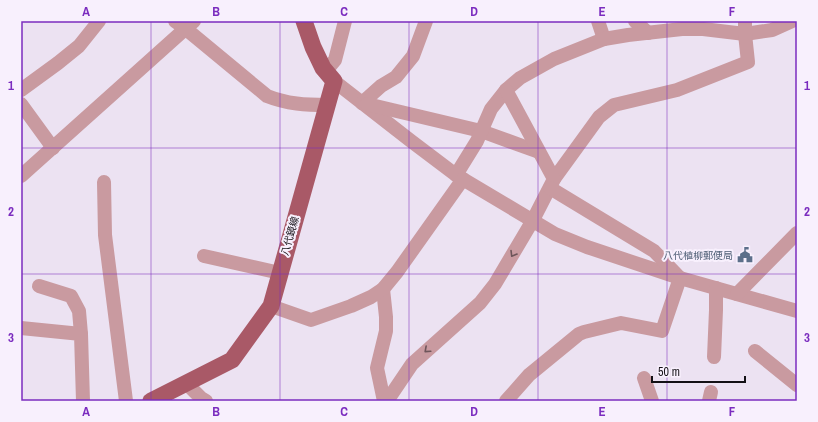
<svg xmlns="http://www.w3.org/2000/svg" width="818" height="422" font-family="'Archivo Narrow','Noto Sans JP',sans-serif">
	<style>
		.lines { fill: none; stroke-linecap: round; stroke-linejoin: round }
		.minor { stroke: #c99aa0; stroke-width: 14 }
		.major { stroke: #a95967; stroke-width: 17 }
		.oneway { stroke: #6e555a }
		.grid { fill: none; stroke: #7b2cbf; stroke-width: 1; stroke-opacity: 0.55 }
		.labels { text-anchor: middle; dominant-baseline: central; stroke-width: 4; stroke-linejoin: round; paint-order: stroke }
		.street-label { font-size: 10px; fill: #131015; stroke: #f8f0fd }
		.service-label { font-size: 10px; fill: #4e5e75; stroke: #f8f0fd; text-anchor: end }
		.neatline { fill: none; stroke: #7b2cbf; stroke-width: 1.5 }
		.grid-label { font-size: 13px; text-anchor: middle; font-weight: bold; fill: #7b2cbf }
	</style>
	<rect width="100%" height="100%" fill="#ece2f2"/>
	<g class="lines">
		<g class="minor">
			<path d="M175,21l11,8 81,67c20,8 39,9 60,9"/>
			<polyline points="598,21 604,39"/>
			<polyline points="635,21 648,33"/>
			<polyline points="323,68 330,66 335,60 345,21"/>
			<polyline points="334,81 411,141 456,175 555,234 587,247 680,278 797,311"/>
			<polyline points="21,90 58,63 79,46 99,21"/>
			<polyline points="362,103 381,86 396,77 413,56 426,21"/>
			<polyline points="21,104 53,148"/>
			<polyline points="367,104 481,131 539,152"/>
			<polyline points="456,175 477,141 491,109 506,90 520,78 554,59 604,39 628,35 682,29 703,29 745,34 772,30 792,21"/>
			<polyline points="21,176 194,21"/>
			<polyline points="554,179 599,117 614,105 677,90 748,62 745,34 745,21"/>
			<polyline points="104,182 105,235 126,401"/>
			<polyline points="204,256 280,273"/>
			<polyline points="39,286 71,296 79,311 81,334"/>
			<polyline points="383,289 386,317 386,331 377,368 384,401"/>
			<polyline points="737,294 797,233"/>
			<polyline points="271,306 311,320 351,306 371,297 383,289 397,272 463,179"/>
			<polyline points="21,328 81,334 83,401"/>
			<polyline points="755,351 797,385"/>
			<polyline points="714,357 716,310 716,288"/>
			<polyline points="644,378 652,401"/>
			<polyline points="186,383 201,398 206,401"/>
			<polyline points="387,401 412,364 480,303 495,284 533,220 554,179 506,90"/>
			<polyline points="506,401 529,375 579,334 584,332 621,323 662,331 680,278 654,251 550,188"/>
			<polyline points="709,401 711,392"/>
		</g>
		<polyline class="major" points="151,401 232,360 271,306 334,81 323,68 313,47 304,21"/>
	</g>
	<defs><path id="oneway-chevron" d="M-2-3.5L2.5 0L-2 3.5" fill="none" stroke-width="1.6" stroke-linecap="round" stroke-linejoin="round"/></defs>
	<g class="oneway">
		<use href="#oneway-chevron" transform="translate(513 254) rotate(121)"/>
		<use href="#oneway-chevron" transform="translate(427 350) rotate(138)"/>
	</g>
	<path class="grid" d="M151,21v380M280,21v380M409,21v380M538,21v380M667,21v380M21,148h776M21,274h776"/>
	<defs>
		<symbol id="civic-bare" viewBox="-9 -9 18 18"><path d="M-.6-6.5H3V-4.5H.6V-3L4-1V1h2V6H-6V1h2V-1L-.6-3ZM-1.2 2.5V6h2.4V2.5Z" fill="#5c6f8a" stroke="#f8f0fd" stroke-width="2.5" paint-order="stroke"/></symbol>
	</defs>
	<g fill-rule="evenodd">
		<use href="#civic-bare" x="734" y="244" width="22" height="22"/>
	</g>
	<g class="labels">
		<g class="street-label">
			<text transform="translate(290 236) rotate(-74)">八代鏡線</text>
		</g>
		<g class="service-label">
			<text x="733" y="255">八代植柳郵便局</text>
		</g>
	</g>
	<rect width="818" height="422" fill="none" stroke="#f8f0fd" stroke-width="44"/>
	<path d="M652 376v6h93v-6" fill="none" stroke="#131015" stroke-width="2"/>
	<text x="658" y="376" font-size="12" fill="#131015" stroke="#f8f0fd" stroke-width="3" paint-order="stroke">50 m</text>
	<rect x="22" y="22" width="774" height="378" class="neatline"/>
	<g class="grid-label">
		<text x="86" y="16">A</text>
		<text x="216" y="16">B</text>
		<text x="344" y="16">C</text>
		<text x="474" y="16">D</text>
		<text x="602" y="16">E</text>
		<text x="732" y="16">F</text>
		<text x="11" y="90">1</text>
		<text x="807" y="90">1</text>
		<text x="11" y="216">2</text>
		<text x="807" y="216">2</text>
		<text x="11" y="342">3</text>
		<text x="807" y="342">3</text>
		<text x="86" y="416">A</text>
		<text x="216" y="416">B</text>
		<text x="344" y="416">C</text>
		<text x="474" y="416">D</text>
		<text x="602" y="416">E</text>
		<text x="732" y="416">F</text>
	</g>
</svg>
